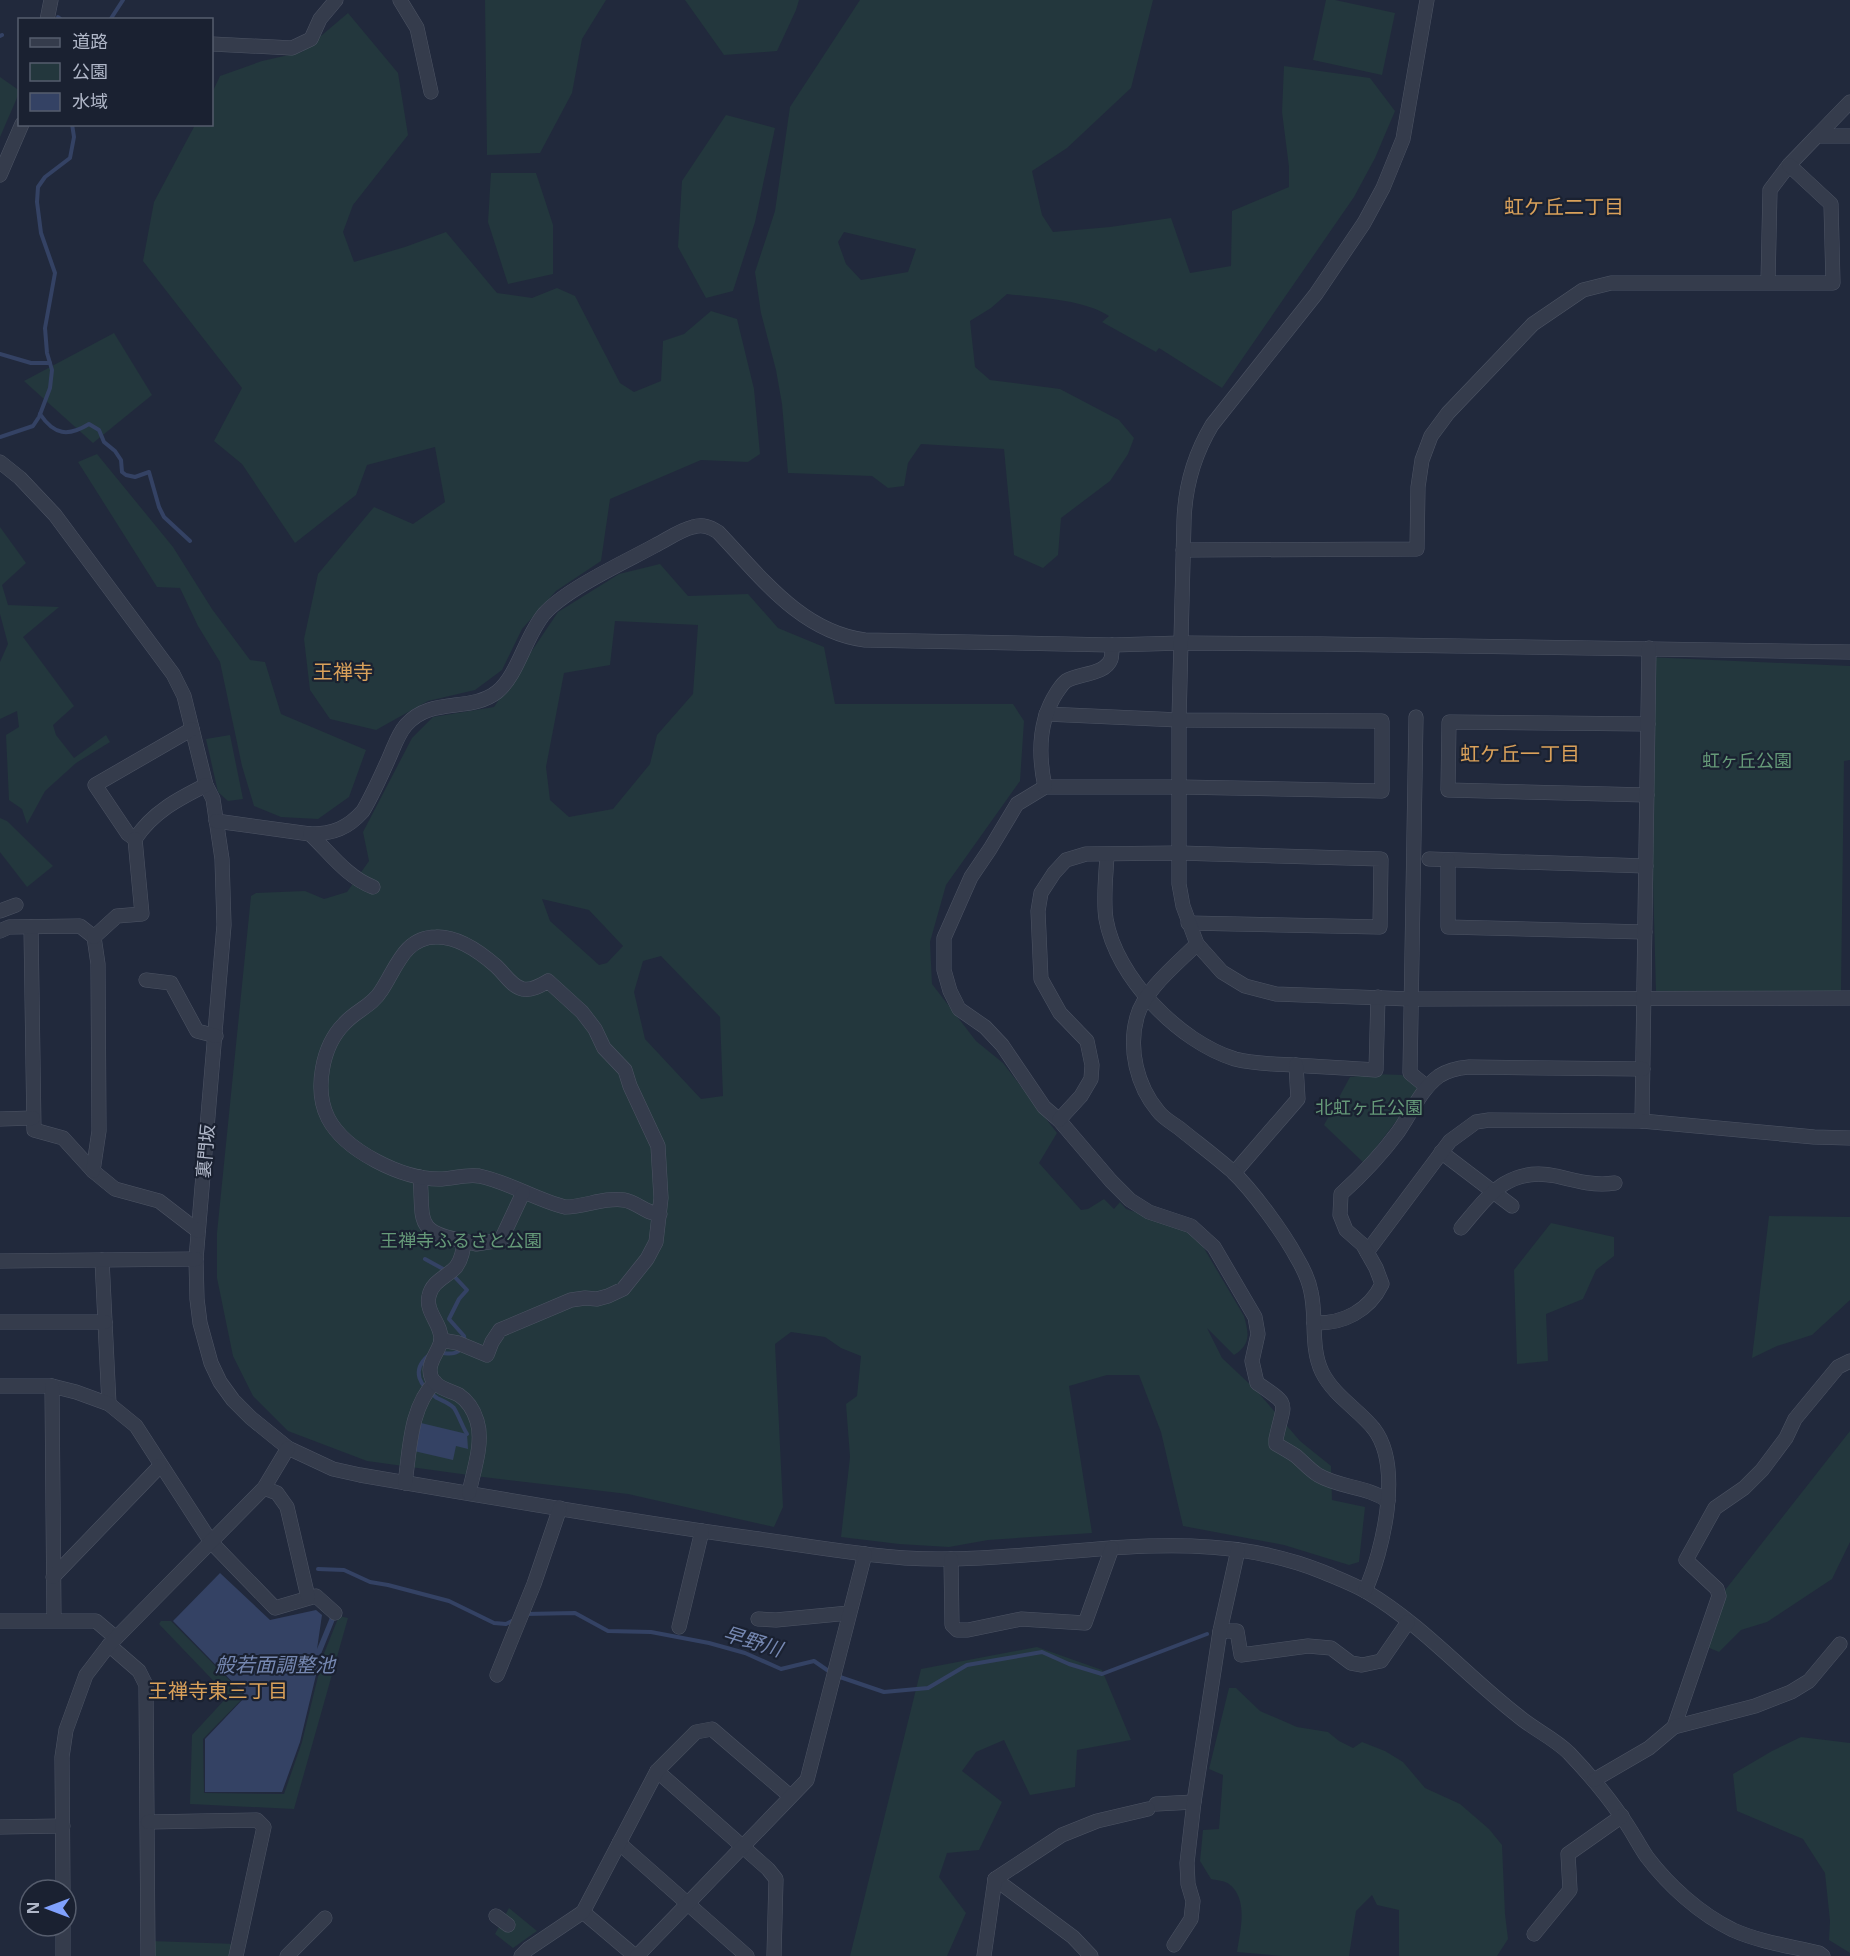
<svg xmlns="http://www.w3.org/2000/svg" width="1850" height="1956" font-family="'Noto Sans','Noto Sans JP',sans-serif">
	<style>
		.green { fill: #23373d; fill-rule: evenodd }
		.water { fill: #344264 }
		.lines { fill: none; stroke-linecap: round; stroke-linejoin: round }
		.stream { stroke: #344264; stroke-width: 4 }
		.minor-casing { stroke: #4d5464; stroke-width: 15 }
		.minor { stroke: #353c4c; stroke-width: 14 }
		.labels { text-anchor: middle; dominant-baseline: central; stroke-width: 4.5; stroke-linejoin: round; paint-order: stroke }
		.park-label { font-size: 18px; fill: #669a79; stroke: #1a2131 }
		.street-label { font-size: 18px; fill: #b0b7c8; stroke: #1a2131 }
		.neighbourhood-label { font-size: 20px; fill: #daa15a; stroke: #1a2131 }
		.water-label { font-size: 20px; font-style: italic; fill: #7688b2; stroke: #1a2131 }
	</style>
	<rect width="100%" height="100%" fill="#21293c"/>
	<g class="green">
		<polygon points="485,0 606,0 582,39 572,93 540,153 487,155"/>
		<polygon points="685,0 799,0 796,10 777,51 724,55"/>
		<path d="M860,0h293l-22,88 -64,60 -35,23 10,44 11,17 57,-5 61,-9 19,55 41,-7 1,-55 57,-24v-20l-7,-55 2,-46 86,12 25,33 -20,47 -21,39 -132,191 -63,-40 -3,4 -54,-30 7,-6c-26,-17 -71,-18 -102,-22l-16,14 -21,13 5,46 15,13 70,9 59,31 15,18 -6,16 -18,27 -49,37 -3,37 -15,13 -29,-13 -10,-106 -83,-5 -13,19 -4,23 -16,2 -16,-12 -84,-3 -6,-69 -6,-34 -15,-57 -6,-41 20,-61 15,-104zM844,232l72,17 -8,23 -47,8 -15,-16 -8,-22z"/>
		<polygon points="1326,0 1335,0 1395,13 1382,75 1313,60"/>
		<polygon points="348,13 398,73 408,135 353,205 343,232 354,262 405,247 446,232 497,293 532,298 557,288 575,296 620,383 634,392 661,381 663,341 684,334 711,311 737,319 754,389 760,454 748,462 701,460 610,499 601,561 556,591 522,629 502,670 475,690 428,701 376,730 330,719 310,690 304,639 318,574 374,507 413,524 445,502 435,447 367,465 356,495 295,543 242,464 214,441 242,388 143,261 154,202 195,125 212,124 212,93 220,76 262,61 302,52"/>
		<polygon points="0,77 20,91 0,137"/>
		<polygon points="726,115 775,128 755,222 733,291 706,298 678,247 682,181"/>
		<polygon points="491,173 536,173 553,225 553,274 508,284 488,222"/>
		<polygon points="114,333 152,395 93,443 24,381"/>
		<polygon points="97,454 173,547 212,609 250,660 265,662 281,714 366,750 349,797 318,819 281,817 254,806 242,766 220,662 198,626 180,588 157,587 78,462"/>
		<polygon points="0,527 26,563 2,585 8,605 59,607 23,637 74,706 53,725 56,735 74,758 106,735 110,742 76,763 45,791 27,824 22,809 9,800 6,735 19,727 17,711 0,719 0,662 8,644 0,614"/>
		<path d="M660,564l28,32 60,-2 30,34 46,19 11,57h178l11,17 -4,60 -74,104 -16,57 2,42 44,57 27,22 54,70 -18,30 42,47 7,-1 16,-10 10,10 6,-7 6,7 52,17 20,12 46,78c5,18 7,28 -10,39l-27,-27 15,30 34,32 44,51 31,25 1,34 33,7 -6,55 -10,3 -65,-20 -101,-19 -22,-94 -22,-57h-32l-38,11 23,147 -104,7 -39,7 -50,-3 -58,-7 9,-80 -4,-53 11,-8 4,-40 -20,-8 -16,-11 -34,-5 -16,12 8,163 -9,20 -146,-33 -145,-17 -116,-16 -79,-30 -35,-35 -20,-40 -16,-78v-45l34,-337 5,-3 49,-2 19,8 23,-7 22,-31 -6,-29 49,-94 21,-21 61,-10 64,-95 61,-38zM615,621l83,4 -5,69 -36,41 -7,29 -37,45 -44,8 -19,-17 -4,-33 18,-94 46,-8zM542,899l47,11 34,36 -16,17 -8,2 -49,-44zM661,956l59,61 3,79 -22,3 -56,-60 -11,-47 9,-31z"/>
		<polygon points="1647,657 1850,666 1850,760 1844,761 1841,991 1656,992"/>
		<polygon points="230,735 243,799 228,801 218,792 206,739"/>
		<polygon points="0,818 7,821 53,866 27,887 0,852"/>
		<polygon points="1375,1074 1402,1075 1421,1089 1364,1163 1324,1125 1350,1077"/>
		<polygon points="1769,1216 1850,1217 1850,1300 1812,1335 1777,1346 1752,1358"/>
		<polygon points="1551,1223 1614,1237 1614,1256 1596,1270 1583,1299 1546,1314 1548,1361 1517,1364 1514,1270"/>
		<polygon points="1850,1431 1850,1542 1832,1579 1767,1622 1741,1630 1719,1652 1707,1647 1722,1594"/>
		<polygon points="339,1616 348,1618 294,1809 190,1804 192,1735 228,1696 159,1624 161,1621 171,1621 245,1696 203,1739 204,1793 284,1794 302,1742 323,1656"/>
		<polygon points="1037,1647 1102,1670 1131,1740 1077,1750 1075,1787 1030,1795 1004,1740 976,1752 962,1771 1002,1802 979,1850 947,1853 939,1877 966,1913 947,1956 850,1956 921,1669"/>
		<path d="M1229,1688h7l24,23 37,16 31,5 11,9 14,7 9,-6 23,9 18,11 22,26 35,16 29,25 13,16 3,69 3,25 -11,17h-98v-46l-22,-5 -5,-10 -16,16 -7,45h-67l-45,-4c3,-20 12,-53 -8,-68 -4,-3 -13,-4 -18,-5l-11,-18 3,-31 16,-1 4,-54 -14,-6z"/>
		<polygon points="1801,1737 1850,1743 1850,1953 1829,1940 1830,1921 1825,1873 1803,1839 1737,1811 1733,1774 1772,1751"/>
		<polygon points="509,1908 537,1931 513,1948 495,1934"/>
		<polygon points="151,1941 236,1944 233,1956 152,1956"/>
	</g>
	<g class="water">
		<polygon points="421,1423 467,1434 468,1449 456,1446 453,1460 414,1451"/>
		<polygon points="220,1573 270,1620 316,1610 322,1615 317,1649 331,1615 338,1612 321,1654 300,1742 282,1792 205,1792 205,1739 246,1696 173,1621"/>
	</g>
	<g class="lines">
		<g class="stream">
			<polyline points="58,17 62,20"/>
			<polyline points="110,20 123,0"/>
			<polyline points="0,36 2,35"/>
			<polyline points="0,354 31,363 50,363"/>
			<path d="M40,414c14,21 28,23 49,10l10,6 5,12 11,9 6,9 1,12 4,3 9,2 14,-5 10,35 5,10 26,24"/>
			<polyline points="0,437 33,426 39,417 50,388 52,370 47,353 45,328 55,273 41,233 37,202 38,187 45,177 70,158 74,137 72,124"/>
			<polyline points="425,1259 445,1270"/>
			<polyline points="452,1274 467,1290 459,1299 449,1319 464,1336 465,1342"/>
			<path d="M439,1353c9,0 16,3 23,-5"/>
			<path d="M429,1355c-19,16 -9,31 8,43 6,3 12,5 17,10 5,8 8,18 13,26"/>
			<polyline points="318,1569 344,1570 370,1582 388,1585 449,1601 494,1623 506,1624 516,1619"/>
			<polyline points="525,1614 575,1613 608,1631 651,1632 709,1643 745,1653 781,1669 814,1661 830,1672"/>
			<polyline points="837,1676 884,1692 928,1688 967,1665 1042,1652 1069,1664 1102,1674 1207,1634"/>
		</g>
		<defs>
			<g id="minor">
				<polyline points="400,0 417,28 431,92"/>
				<polyline points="47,20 51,0"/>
				<polyline points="212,44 292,48 311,39 320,19 336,0"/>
				<polyline points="1817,136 1850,102"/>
				<polyline points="0,175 22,124"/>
				<polyline points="1768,282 1770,190 1789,165 1817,136 1850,136"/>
				<path d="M0,462l20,16 35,37 118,159 11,22 22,89 7,14 9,60 2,66 -28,334 1,40 3,24 11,40 9,19 13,18 18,18 37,30 45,21 27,6c128,22 256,44 384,62 53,7 107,17 161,21 138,9 284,-41 418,14 14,6 30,12 44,20 54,32 100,84 150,123 16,14 37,23 52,38 19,20 37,41 52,63 10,13 17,28 26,41 22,29 53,57 86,73 27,12 57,16 86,23l4,3"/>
				<polyline points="1183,550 1417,549 1418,487 1422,460 1431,436 1448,413 1533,324 1583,290 1611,283 1833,283 1831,204 1789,165"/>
				<path d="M1046,714l133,6 203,1v70l-202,-4h-135l-28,17 -27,45 -19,28 -27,61v32l6,21 9,18 26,18 17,18 42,62 15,13 52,61 19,19 19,12 42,14 23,21 41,70 3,17 -6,27 5,22c35,24 27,17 19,56v5c7,4 14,8 20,12 7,6 14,14 22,19 22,13 49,11 70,26"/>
				<polyline points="1416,717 1410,1073 1427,1087"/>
				<path d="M192,729l-97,56 33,49 7,5c18,-27 43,-40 71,-54"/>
				<path d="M1045,787c-7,-33 -7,-66 12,-95 3,-4 5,-8 9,-11 13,-8 39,-6 45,-22 1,-3 1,-10 1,-14"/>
				<polyline points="1647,795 1448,790 1449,722 1648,724"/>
				<path d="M216,821l94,13c23,0 38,-6 53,-23 10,-17 18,-35 26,-53 5,-11 9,-24 17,-33 25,-29 64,-12 91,-33 21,-17 28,-55 47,-78 22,-25 81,-52 112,-69 12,-6 24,-15 37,-18 10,-3 17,0 25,5 42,44 83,100 147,108l247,5 70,-2 140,1 528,8"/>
				<path d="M310,834c20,19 37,43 63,53"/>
				<path d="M1107,855c-1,21 -4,44 -1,64 10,58 73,123 129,140 19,5 39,5 59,6 27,2 55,3 82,5l2,-73"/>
				<polyline points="1429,859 1646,866"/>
				<polyline points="1448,860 1448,927 1645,932"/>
				<polyline points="0,911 16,905"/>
				<polyline points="31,927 34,1130 63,1138 93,1171 115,1189 159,1201 198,1231"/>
				<polyline points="0,931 9,927 80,926 94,937 98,964 99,1131 93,1171"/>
				<polyline points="94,937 117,916 142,914 135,839"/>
				<polyline points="1197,944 1222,972 1245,986 1276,994 1410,999 1850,998"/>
				<polyline points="146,980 171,983 197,1031 216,1036"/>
				<polyline points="0,1119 33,1118"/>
				<polyline points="1059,1120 1081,1096 1091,1079 1092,1065 1087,1041 1060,1013 1041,979 1038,911 1041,893 1054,873 1066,860 1086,854 1179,853 1381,859 1380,927 1188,923"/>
				<polyline points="1642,1121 1649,648"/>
				<polyline points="1441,1152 1512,1206"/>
				<polyline points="1234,1173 1298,1099 1296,1065"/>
				<path d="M420,1177c4,43 -7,55 44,64"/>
				<path d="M1461,1228c27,-32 47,-62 95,-52 20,5 38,10 59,7"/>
				<polyline points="1367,1252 1450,1141 1476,1122 1489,1120 1642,1121 1814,1137 1850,1138"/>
				<polyline points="102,1260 109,1404"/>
				<polyline points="0,1261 196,1259"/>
				<polyline points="0,1322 105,1322"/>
				<path d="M1314,1323c29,1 55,-12 68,-39l-6,-16 -13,-23 -17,-15 -6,-15 1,-21c21,-19 40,-39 57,-62 13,-18 22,-42 41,-56 9,-6 19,-8 30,-9l174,2"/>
				<path d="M441,1340l17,3 29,12 5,-13 8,-12 71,-30 14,-2 12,1 11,-3 15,-7 24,-30 9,-17 5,-44 -3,-52 -28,-60 -5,-16 -21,-22 -9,-19 -13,-17 -34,-31c-7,4 -16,10 -25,8 -11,-2 -19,-16 -27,-23 -16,-14 -39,-30 -60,-29 -32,0 -40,32 -55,54 -9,15 -26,20 -37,33 -22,22 -30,66 -16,94 17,33 74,61 111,61 13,0 26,-5 40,-3 30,6 57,24 86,31 20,0 39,-10 59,-7 13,2 22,14 36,14"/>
				<polyline points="0,1386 52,1386 76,1392 109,1404 136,1426 211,1542 275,1608 316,1596 335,1613"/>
				<polyline points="52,1386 54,1620"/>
				<path d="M405,1483c5,-34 5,-76 30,-101"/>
				<polyline points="264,1488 277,1493 287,1507 308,1597"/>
				<path d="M469,1493c4,-21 15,-50 8,-72 -3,-10 -9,-20 -18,-26 -12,-6 -29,-8 -29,-25 0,-11 10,-20 11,-30 1,-16 -16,-28 -12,-44 3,-15 18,-19 27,-29 6,-8 7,-17 8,-26l12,3 25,-4 22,-47"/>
				<polyline points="951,1559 952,1625 957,1630 968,1630 1021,1619 1085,1623 1112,1548"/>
				<polyline points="53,1577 160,1466"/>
				<path d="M1365,1591c18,-40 38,-124 9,-162 -16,-20 -40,-33 -52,-57 -12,-25 -5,-54 -11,-80 -2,-11 -8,-24 -14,-34 -14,-26 -44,-67 -65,-87 -17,-15 -36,-29 -53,-43 -7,-5 -16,-10 -21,-17 -21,-25 -30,-62 -21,-94 7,-27 41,-54 60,-73l-14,-38 -4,-22v-164l5,-199c1,-35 10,-66 28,-96l104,-131 48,-71 19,-35 20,-49 24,-139"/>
				<polyline points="758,1619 776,1620 849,1613"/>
				<polyline points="0,1621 96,1621 116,1638"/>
				<polyline points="679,1627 702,1531"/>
				<polyline points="1220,1631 1237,1631 1241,1655 1308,1646 1331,1648 1351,1663 1362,1665 1381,1661 1408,1622"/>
				<polyline points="109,1645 139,1671 146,1685 148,1956"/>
				<polyline points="497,1675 534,1584 560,1508"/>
				<polyline points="1674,1727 1719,1596 1717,1589 1686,1560 1715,1508 1744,1488 1762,1470 1786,1438 1795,1419 1838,1367 1850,1361"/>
				<polyline points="657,1771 768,1869 776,1879 774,1956"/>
				<polyline points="1594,1780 1649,1748 1674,1727 1755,1706 1791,1692 1809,1681 1840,1644"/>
				<polyline points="1156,1804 1194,1802"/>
				<polyline points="148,1822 257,1820 264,1827 236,1956"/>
				<polyline points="0,1827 63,1826"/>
				<polyline points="619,1843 747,1956"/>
				<polyline points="995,1879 1073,1937 1091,1956"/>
				<polyline points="63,1890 62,1757 66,1730 86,1675 109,1645 264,1488 288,1448"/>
				<polyline points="583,1912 635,1956"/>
				<polyline points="496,1916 508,1925"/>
				<polyline points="63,1926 63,1956"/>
				<polyline points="1534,1934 1570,1890 1568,1854 1622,1816"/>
				<polyline points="1174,1945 1191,1919 1193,1901 1188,1884 1187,1863 1194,1802 1220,1631 1238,1550"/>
				<polyline points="287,1956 325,1918"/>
				<polyline points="521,1956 528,1949 583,1912 657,1771 696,1732 712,1729 790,1796"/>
				<polyline points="637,1956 807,1780 865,1554"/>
				<polyline points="984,1956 995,1879 1062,1835 1097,1821 1148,1809"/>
			</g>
		</defs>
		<use href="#minor" class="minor-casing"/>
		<use href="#minor" class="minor"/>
	</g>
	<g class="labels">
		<g class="park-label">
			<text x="1747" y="760">虹ヶ丘公園</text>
			<text x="1369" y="1107">北虹ヶ丘公園</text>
			<text x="461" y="1240">王禅寺ふるさと公園</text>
		</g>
		<g class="street-label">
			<text transform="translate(205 1151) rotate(-85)">裏門坂</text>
		</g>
		<g class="neighbourhood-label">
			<text x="1564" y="206">虹ケ丘二丁目</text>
			<text x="343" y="671">王禅寺</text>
			<text x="1520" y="753">虹ケ丘一丁目</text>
			<text x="218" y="1690">王禅寺東三丁目</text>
		</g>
		<g class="water-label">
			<text transform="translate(753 1641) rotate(17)">早野川</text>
			<text x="275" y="1664">般若面調整池</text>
		</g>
	</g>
	<rect x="18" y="18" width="195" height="108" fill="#1a2131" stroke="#565d6d" stroke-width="1.5"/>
	<rect x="30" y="38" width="30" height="9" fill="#353c4c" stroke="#565d6d" stroke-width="1.5"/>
	<text x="72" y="48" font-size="18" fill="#b0b7c8">道路</text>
	<rect x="30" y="63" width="30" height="18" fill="#23373d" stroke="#565d6d" stroke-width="1.5"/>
	<text x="72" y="78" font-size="18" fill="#b0b7c8">公園</text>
	<rect x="30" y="93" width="30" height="18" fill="#344264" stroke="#565d6d" stroke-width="1.5"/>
	<text x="72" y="108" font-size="18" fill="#b0b7c8">水域</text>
	<g transform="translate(48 1908) rotate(270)"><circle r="28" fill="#1a2131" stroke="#565d6d" stroke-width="1.5"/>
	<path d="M0-4.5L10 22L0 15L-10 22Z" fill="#80a1fd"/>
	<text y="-9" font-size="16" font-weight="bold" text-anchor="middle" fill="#b0b7c8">N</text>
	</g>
</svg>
